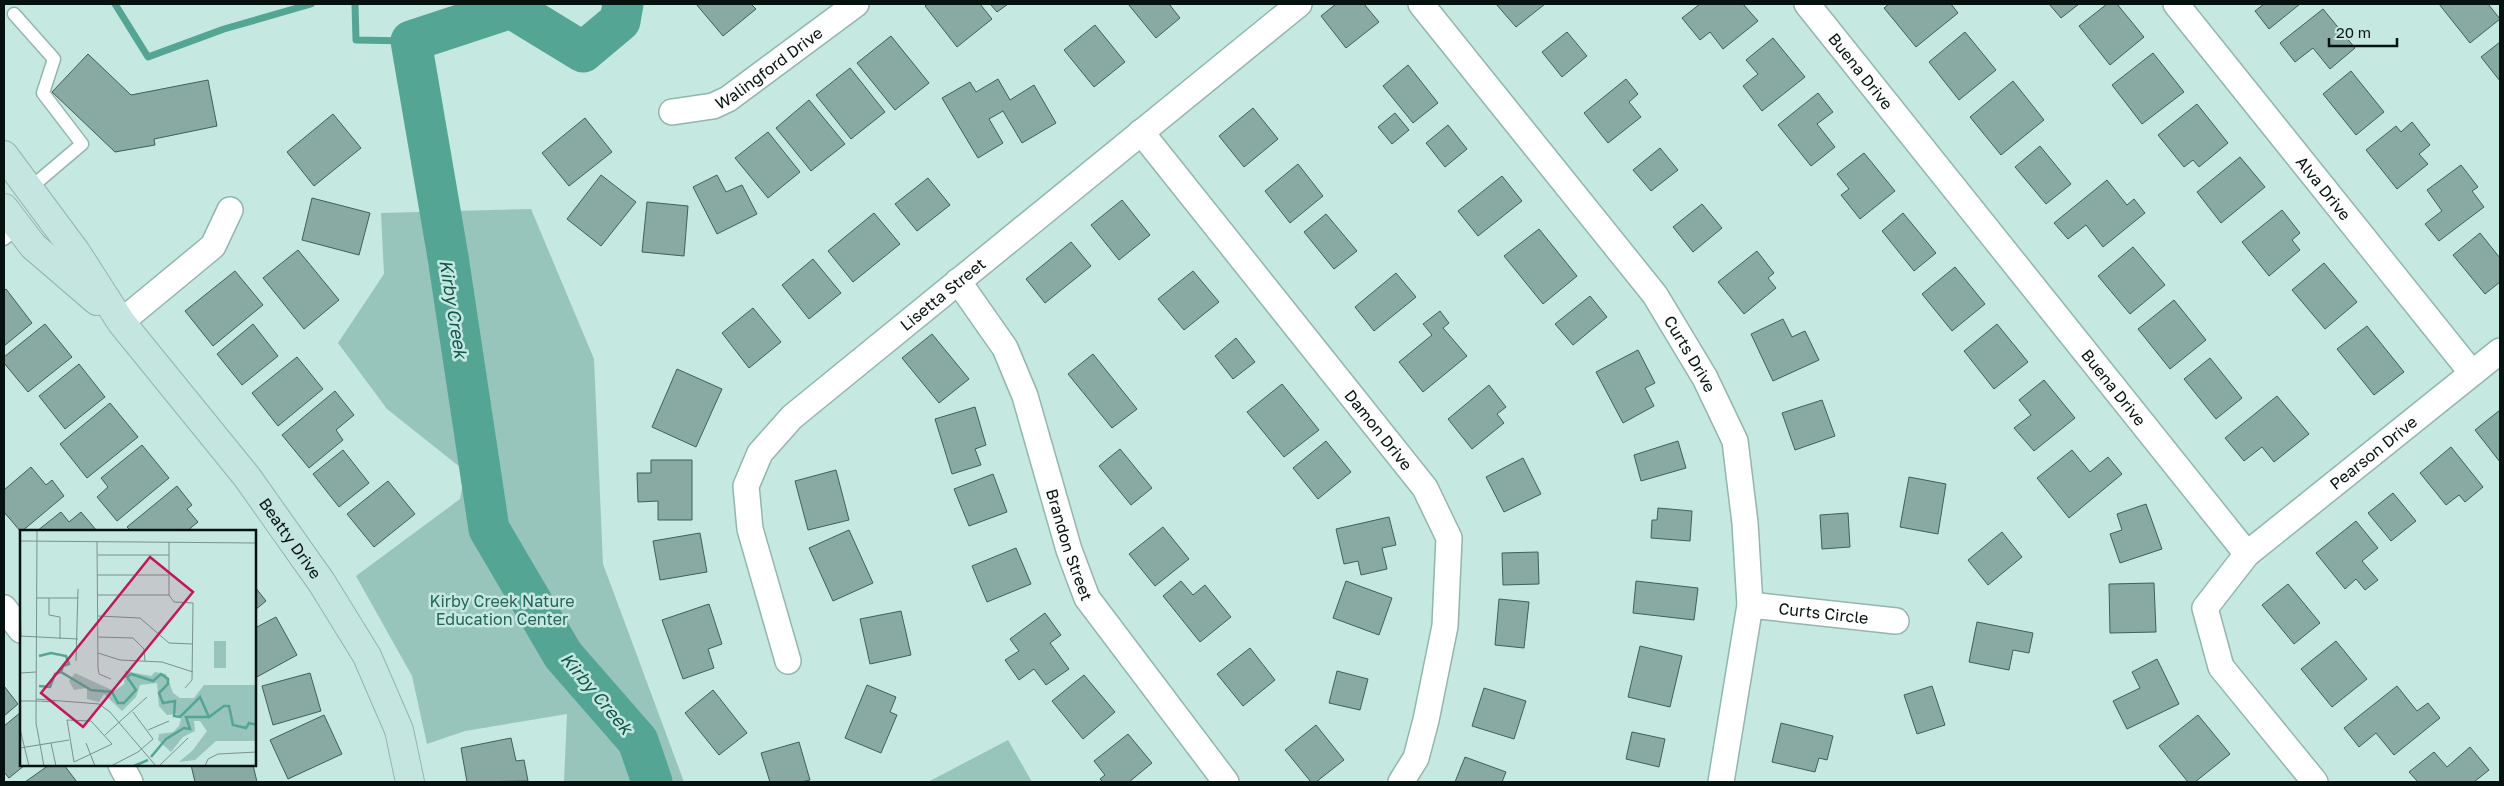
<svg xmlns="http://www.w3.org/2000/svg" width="2504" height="786" font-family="'Golos Text',sans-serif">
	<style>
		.green { fill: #97c5bb }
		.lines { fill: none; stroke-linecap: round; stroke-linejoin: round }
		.stream { stroke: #55a595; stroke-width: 7 }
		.river { stroke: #55a595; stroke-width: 41 }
		.building { fill: #88aaa2; stroke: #406059 }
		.lane-casing { stroke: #93b5ad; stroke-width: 15 }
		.street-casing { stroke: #93b5ad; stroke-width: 28 }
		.secondary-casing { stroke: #93b5ad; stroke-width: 30 }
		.lane { stroke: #fff; stroke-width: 12 }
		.street { stroke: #fff; stroke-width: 25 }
		.secondary { stroke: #c5e6e0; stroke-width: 28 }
		.labels { text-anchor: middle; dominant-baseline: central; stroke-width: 5; stroke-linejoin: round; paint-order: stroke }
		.street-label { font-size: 16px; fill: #061210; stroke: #c5e8e0 }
		.park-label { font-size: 16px; fill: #236358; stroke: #c5e8e0 }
		.water-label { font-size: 18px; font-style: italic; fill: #12564b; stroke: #c5e8e0 }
		.inset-river { fill: none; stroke: #55a595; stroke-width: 2.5 }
		.inset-road { fill: none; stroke: #79928d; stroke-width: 1 }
		.view { fill: #c2185b; fill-opacity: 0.15; stroke: #c2185b; stroke-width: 2.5 }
		.inset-edge { fill: none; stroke: #061210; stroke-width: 2.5 }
	</style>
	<rect width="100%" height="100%" fill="#c5e8e0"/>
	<g class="green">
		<polygon points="531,209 594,359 603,564 684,782 564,782 567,714 465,731 427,744 412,676 356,576 460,499 465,471 387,409 338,343 384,274 381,213"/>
		<polygon points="1008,740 1032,782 928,782"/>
	</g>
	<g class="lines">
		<g class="stream">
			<polyline points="115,4 148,57 224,29 311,4"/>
			<polyline points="355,4 356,40 411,41"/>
		</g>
		<polyline class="river" points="623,4 620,21 583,52 511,8 411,41 448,257 489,529 563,655 638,741 652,782"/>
	</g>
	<g class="building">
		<polygon points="696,4 751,4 756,9 723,36"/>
		<polygon points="928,4 980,4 992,19 957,47 925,6"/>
		<polygon points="990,4 1008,4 997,12"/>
		<polygon points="1128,4 1169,4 1180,18 1156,38"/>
		<polygon points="1336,4 1364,4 1379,22 1346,48 1321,16"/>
		<polygon points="1496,4 1545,4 1516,27"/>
		<polygon points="1700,4 1743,4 1758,21 1723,49 1710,32 1700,40 1682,18"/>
		<polygon points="1889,4 1951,4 1958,13 1916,47 1884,8"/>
		<polygon points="2049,4 2079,4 2061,18"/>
		<polygon points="2107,4 2117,4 2144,37 2110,65 2079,26"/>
		<polygon points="2264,4 2300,4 2269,29 2255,11"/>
		<polygon points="2439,4 2488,4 2500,19 2470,43"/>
		<polygon points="2323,9 2355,48 2330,69 2313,48 2295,62 2280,43"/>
		<polygon points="1095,25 1125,62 1094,87 1064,50"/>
		<polygon points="1567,32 1587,56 1562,77 1542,52"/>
		<polygon points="1965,32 1996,70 1959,100 1929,62"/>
		<polygon points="891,36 929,83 895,110 857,63"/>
		<polygon points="1773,38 1805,77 1762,111 1743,86 1758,74 1746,60"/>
		<polygon points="2500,42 2500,81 2481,57"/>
		<polygon points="2153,53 2184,92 2142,124 2112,85"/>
		<polygon points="88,54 131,95 208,80 217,126 154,139 155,145 115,152 52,92"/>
		<polygon points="1408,65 1438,103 1413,123 1383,86"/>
		<polygon points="850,68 885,112 851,139 816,95"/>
		<polygon points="2351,71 2384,112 2356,135 2323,94"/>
		<polygon points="998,79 1010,100 1034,85 1056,123 1022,143 1003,111 989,119 1003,143 978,158 942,98 970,82 976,92"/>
		<polygon points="1626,79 1638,94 1629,102 1641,117 1608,143 1584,113"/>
		<polygon points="2013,81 2044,120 2001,155 1970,117"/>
		<polygon points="1818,93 1833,112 1817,124 1835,147 1811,166 1778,125"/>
		<polygon points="809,100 845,144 811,171 776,128"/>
		<polygon points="2197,104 2228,143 2199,167 2193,160 2184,167 2158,135"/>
		<polygon points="1253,108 1278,139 1244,167 1219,136"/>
		<polygon points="1395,113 1409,130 1392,144 1378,127"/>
		<polygon points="333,114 361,148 314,186 287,152"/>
		<polygon points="585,118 612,152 569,186 542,153"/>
		<polygon points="2412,122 2430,145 2419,154 2428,164 2397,189 2366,150 2396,126 2401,132"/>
		<polygon points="1448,125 1467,149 1445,167 1426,143"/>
		<polygon points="768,132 800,172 768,198 735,158"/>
		<polygon points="2040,146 2071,184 2046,204 2015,167"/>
		<polygon points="1660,148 1678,170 1651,191 1633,170"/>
		<polygon points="1864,153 1895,191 1860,219 1841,195 1849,189 1837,174"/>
		<polygon points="2240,157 2265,187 2221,223 2197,192"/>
		<polygon points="1298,164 1323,196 1290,223 1265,191"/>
		<polygon points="2461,165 2478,187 2472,191 2484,207 2439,241 2425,224 2442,211 2427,190"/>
		<polygon points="601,175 636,202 601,246 567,219"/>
		<polygon points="717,175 726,192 742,185 757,214 717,234 693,187"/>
		<polygon points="1502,176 1522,201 1478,236 1458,211"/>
		<polygon points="928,178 950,205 917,231 895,204"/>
		<polygon points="2107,180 2127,205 2134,199 2145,213 2103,247 2086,225 2068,239 2054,223"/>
		<polygon points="312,198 370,213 359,255 302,240"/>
		<polygon points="1122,200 1150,235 1119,260 1091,225"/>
		<polygon points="647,202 688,206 684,256 642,252"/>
		<polygon points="1702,204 1722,228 1693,252 1673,227"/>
		<polygon points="2282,210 2300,233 2292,240 2300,250 2269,276 2242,242"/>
		<polygon points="874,213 900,244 853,282 828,251"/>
		<polygon points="1903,213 1936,253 1914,271 1882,231"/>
		<polygon points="1326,214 1357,251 1334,269 1304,232"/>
		<polygon points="1539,229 1577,276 1543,304 1504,256"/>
		<polygon points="2480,233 2500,258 2500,282 2485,294 2453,255"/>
		<polygon points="1071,242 1091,266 1045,303 1026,279"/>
		<polygon points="2133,247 2165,285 2130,314 2098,276"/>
		<polygon points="298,250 339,300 304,329 263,278"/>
		<polygon points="1757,251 1774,273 1768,278 1776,288 1744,314 1718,282"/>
		<polygon points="813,259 841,293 809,319 782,285"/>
		<polygon points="2324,263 2357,302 2325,329 2292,290"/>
		<polygon points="1955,267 1985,304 1952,331 1922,294"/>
		<polygon points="235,271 263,305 213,346 185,311"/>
		<polygon points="1193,271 1219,302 1184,330 1158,299"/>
		<polygon points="1396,273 1416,297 1374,331 1355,307"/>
		<polygon points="6,289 32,323 4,346 4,291"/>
		<polygon points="1590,296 1607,317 1573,345 1555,324"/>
		<polygon points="2174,300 2206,340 2170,369 2138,329"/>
		<polygon points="753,308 781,342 749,368 722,333"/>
		<polygon points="1440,311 1449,323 1443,328 1467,356 1423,392 1399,362 1432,335 1423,324"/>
		<polygon points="1783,319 1792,337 1805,331 1819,360 1773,381 1751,334"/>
		<polygon points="45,324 72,357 28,392 4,363 4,357"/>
		<polygon points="253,324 278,356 242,385 217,354"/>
		<polygon points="1997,324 2028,362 1994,389 1964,351"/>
		<polygon points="2367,326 2404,372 2374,395 2337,349"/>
		<polygon points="932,334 969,379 939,403 902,358"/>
		<polygon points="1236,338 1255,362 1233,379 1215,356"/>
		<polygon points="1638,350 1655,383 1645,388 1654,406 1623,423 1596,372"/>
		<polygon points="1093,354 1137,409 1112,428 1068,374"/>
		<polygon points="297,357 323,389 278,426 252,393"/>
		<polygon points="2210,358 2242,398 2216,419 2184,379"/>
		<polygon points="79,364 105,397 65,429 39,396"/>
		<polygon points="677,369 722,389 696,447 652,427"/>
		<polygon points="2044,380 2075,418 2034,451 2014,428 2031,415 2019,400"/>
		<polygon points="1282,384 1319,430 1284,457 1247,412"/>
		<polygon points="1489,385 1506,407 1497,414 1504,423 1472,449 1448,419"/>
		<polygon points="335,391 354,415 336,430 343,440 309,468 282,435"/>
		<polygon points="2277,396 2309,434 2274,462 2262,447 2244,461 2225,438"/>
		<polygon points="1822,400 1835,436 1795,450 1782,413"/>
		<polygon points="110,403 138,437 87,478 60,444"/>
		<polygon points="975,407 986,445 975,449 981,465 952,474 935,419"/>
		<polygon points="2500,410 2500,462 2475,430"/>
		<polygon points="1326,441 1351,472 1318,499 1293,468"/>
		<polygon points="1678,441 1686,468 1641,481 1634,455"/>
		<polygon points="142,445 169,478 117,521 97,497 108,487 101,478"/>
		<polygon points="2451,447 2483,487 2465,502 2459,495 2446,505 2420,473"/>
		<polygon points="1120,449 1152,488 1131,505 1099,466"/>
		<polygon points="343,450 369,483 339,507 313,474"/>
		<polygon points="2072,450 2090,472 2108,457 2122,474 2069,518 2037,478"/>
		<polygon points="1523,458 1541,494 1504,512 1486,477"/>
		<polygon points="651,460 692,460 692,520 658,520 658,501 638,502 637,473 651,473"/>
		<polygon points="31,467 46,485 52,480 64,496 21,532 4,512 4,490"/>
		<polygon points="836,470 849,520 808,530 795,481"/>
		<polygon points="993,474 1007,512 969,526 954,489"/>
		<polygon points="1909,477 1946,484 1938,534 1900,527"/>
		<polygon points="388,481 415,514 374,547 347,514"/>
		<polygon points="177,486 192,505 187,509 198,522 187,531 131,531 127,527"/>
		<polygon points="2393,493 2416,521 2391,541 2368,513"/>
		<polygon points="2146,504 2162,549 2120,563 2110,534 2122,530 2117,514"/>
		<polygon points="1658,508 1692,511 1690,541 1651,538 1652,520 1657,520"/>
		<polygon points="61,512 69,522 81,512 97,531 37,531"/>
		<polygon points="1848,513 1850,547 1822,549 1820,515"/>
		<polygon points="1389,517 1396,545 1382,548 1387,569 1361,575 1358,561 1344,564 1336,529"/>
		<polygon points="2356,521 2378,548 2362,561 2378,580 2365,590 2356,579 2345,589 2316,553"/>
		<polygon points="1163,527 1189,559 1155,586 1129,554"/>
		<polygon points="849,530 873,583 833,601 809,548"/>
		<polygon points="2002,532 2022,557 1988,585 1968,560"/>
		<polygon points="700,533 707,572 660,580 653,541"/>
		<polygon points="1016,548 1031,584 987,602 972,566"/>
		<polygon points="1538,552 1539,584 1503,585 1502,553"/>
		<polygon points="1181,581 1193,595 1205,585 1231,617 1200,642 1163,596"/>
		<polygon points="1346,581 1392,598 1379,635 1333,618"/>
		<polygon points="1636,581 1698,588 1694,620 1633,613"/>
		<polygon points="2154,583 2156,632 2110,633 2109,584"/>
		<polygon points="2288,584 2320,623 2294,644 2262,605"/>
		<polygon points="255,587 266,601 255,610"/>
		<polygon points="1499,599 1529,602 1524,648 1495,645"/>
		<polygon points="709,604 722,644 708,649 714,668 683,679 662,620"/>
		<polygon points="901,611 911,655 870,664 860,619"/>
		<polygon points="1045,613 1061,635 1050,643 1069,669 1046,685 1034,669 1019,680 1005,660 1019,651 1010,639"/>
		<polygon points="276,617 297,655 255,678 255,628"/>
		<polygon points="1977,622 2033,633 2029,653 2013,650 2009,670 1969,662"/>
		<polygon points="2336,641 2367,679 2332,707 2301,669"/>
		<polygon points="1640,646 1682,656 1670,707 1628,697"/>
		<polygon points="1250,648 1275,680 1243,706 1217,674"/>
		<polygon points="2157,659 2179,704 2127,729 2113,701 2140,688 2132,672"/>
		<polygon points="1337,671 1368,679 1360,710 1329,703"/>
		<polygon points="310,673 321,711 273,725 262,686"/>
		<polygon points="1084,675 1115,712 1083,739 1052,701"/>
		<polygon points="867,685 896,697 890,712 897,715 881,753 845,738"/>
		<polygon points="4,686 18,704 4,716"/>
		<polygon points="1932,686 1945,725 1917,734 1904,695"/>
		<polygon points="2397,686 2417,711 2428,703 2440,718 2394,755 2376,733 2359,747 2344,728"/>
		<polygon points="1484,688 1526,701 1514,739 1472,726"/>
		<polygon points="713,690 747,733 719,755 685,713"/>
		<polygon points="21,712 21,765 25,765 9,778 4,772 4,726"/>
		<polygon points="324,715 342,754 288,779 270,740"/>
		<polygon points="2198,715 2230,754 2195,782 2188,782 2159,746"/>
		<polygon points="1781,723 1833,736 1827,760 1819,758 1815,772 1772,762"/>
		<polygon points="1316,725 1344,760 1316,782 1311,782 1285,750"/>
		<polygon points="1632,732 1665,739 1659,767 1626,759"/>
		<polygon points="1128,734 1152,763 1129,782 1103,782 1100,779 1105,775 1094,761"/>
		<polygon points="511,738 516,761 524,760 528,781 467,782 461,748"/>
		<polygon points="799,742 810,780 801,782 770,782 761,753"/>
		<polygon points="2470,747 2489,770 2474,782 2418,782 2409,772 2434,752 2447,767"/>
		<polygon points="1465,757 1506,772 1502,782 1455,782"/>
		<polygon points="49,765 64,765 77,782 25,782"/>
		<polygon points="191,765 253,765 257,782 195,782"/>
	</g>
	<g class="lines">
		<defs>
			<g id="lane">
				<polyline points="14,14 54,59 43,93 82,144 29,189"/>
				<polyline points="4,239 18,227"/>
			</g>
			<g id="street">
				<path id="s1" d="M1421,4l234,291 50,83 30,63 10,82 5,82 -29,177"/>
				<path id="s2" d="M1807,4l440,550"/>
				<path id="s3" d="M2176,4l296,369"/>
				<path id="s4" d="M672,112l41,-6 15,-7 128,-95"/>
				<path id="s5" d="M1141,132l284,356 24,50 -4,88 -19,94 -10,38 -15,24"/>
				<path id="s6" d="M958,281l47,67 20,48 44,154 18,48 139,184"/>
				<polyline points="121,322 213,246 230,210"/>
				<path id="s7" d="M1750,605l146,16"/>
				<polyline points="4,608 21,630"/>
				<path id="s8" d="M788,661l-38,-132 -4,-43 14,-33 32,-36 507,-413"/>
				<polyline points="121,765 130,782"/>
				<path id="s9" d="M2315,782l-94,-115 -16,-59 42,-54 253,-203"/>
			</g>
			<g id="secondary">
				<path id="s10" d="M4,155l72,97 45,70 126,155 75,106 45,73 32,74 11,52"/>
				<polyline points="4,208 33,246 97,301"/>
			</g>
		</defs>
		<use href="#lane" class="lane-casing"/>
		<use href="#street" class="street-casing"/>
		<use href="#secondary" class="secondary-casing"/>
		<use href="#lane" class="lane"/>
		<use href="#street" class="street"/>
		<use href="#secondary" class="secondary"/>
	</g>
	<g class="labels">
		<g class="street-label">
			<text stroke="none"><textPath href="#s4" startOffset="109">Walingford Drive</textPath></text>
			<text stroke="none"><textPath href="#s2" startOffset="86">Buena Drive</textPath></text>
			<text stroke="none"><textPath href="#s3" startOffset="236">Alva Drive</textPath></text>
			<text stroke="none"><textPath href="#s8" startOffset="459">Lisetta Street</textPath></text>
			<text stroke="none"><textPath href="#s1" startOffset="442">Curts Drive</textPath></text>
			<text stroke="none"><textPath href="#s2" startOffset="491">Buena Drive</textPath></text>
			<text stroke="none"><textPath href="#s5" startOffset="381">Damon Drive</textPath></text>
			<text stroke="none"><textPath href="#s9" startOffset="440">Pearson Drive</textPath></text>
			<text stroke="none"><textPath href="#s10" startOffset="479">Beatty Drive</textPath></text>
			<text stroke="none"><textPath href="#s6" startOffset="289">Brandon Street</textPath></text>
			<text stroke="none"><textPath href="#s7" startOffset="74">Curts Circle</textPath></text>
		</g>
		<g class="park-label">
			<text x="502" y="601">Kirby Creek Nature<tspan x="502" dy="18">Education Center</tspan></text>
		</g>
		<g class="water-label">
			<text transform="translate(454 309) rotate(81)">Kirby Creek</text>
			<text transform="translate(597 693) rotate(50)">Kirby Creek</text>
		</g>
	</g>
	<g transform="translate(20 530)">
		<rect width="236" height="236" fill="#c5e8e0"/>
		<path d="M194,111h12v27h-12zM105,141l26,5 4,-4 11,2 7,19 7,5h14l10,-13h52v56h-40l-21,19 -16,2 14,-12 14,-19 -7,-10h-6l1,10 -12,6 -12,15 -13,-12 1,-6 14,-2 6,-6 2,-7 -5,-5 -9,1 -8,-9 -2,-23 -17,2 -4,12 -14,14 -18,-17 -5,8 -12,-3v-11l-13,2 -5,-9 6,-8 39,18 10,-7z" fill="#97c5bb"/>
		<path class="inset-river" d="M19,126l12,-3 15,3 3,8 -6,2 -2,6 30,18 21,2 6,11h6l12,-13 -9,-13 4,-3 22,7 8,-7 7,5v5l-9,9 4,10 12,-2 -1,15 6,1 20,-20 9,20 15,-11h5l4,19 13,3 3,-5 8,2M19,156l11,1 5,-13 6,-2M131,227l15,-18 18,-11 6,1 -4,-12h23M114,236l14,-6"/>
		<path class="inset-road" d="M17,0l-1,193 8,43M0,11l237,2M77,12l1,126 1,6 12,5M149,12v53M78,25h71M77,45h72M77,65h72M149,65l5,7 19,1 -1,77 -7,8M0,66l1,41M17,68h41M29,68v17l11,2v22M78,86l42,2 29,25 24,1M0,106l58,3M78,107l35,1 11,11 1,12M78,123l22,7 42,2 31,10M56,131l2,-72M0,143l16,-1M16,169l63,5 11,8 46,54M0,171h16M16,171l19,1M47,190l24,1 21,23 -38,18zM0,199l9,37M128,200l21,-9M85,205l42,-38M31,213l5,23M66,213l9,23M0,218l49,-8M91,236l27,-14 15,-13 -20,-27M139,236l29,-28M185,236l3,-7 10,-5 39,-2"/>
		<path class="view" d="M130,27l43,35 -110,135 -42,-34z"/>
		<rect width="236" height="236" class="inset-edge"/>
	</g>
	<rect width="2504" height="786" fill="none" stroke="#061210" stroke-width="10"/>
	<path d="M2329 38v8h68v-8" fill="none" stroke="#061210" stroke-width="2.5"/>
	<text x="2336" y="38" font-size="15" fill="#061210" stroke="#c5e8e0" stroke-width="4" paint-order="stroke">20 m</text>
</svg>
